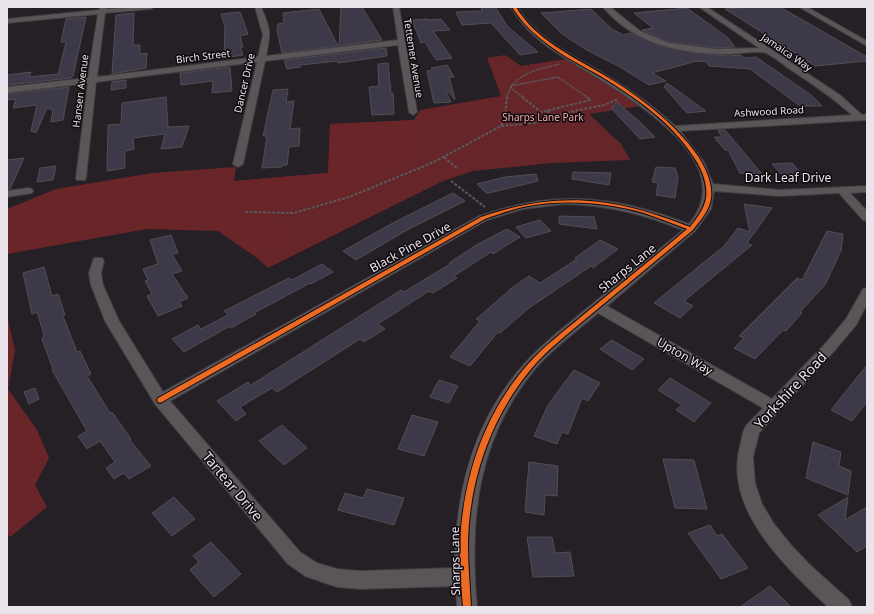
<svg xmlns="http://www.w3.org/2000/svg" width="874" height="614" font-family="'Noto Sans',sans-serif">
	<style>
		.green { fill: #662629 }
		.forest { fill: #6a2529 }
		.building { fill: #3e3949; stroke: #504e53 }
		.lines { fill: none; stroke-linecap: round; stroke-linejoin: round }
		.street-casing { stroke: #403c41; stroke-width: 2 }
		.path-far1 { stroke: #5b585b; stroke-width: 1.5; stroke-dasharray: 2.5 1; stroke-linecap: butt }
		.path { stroke: #5b585b; stroke-width: 2; stroke-dasharray: 3 1.5; stroke-linecap: butt }
		.street { fill: #5a5658; fill-rule: evenodd }
		.cycleway-casing { stroke: #0e090e; stroke-width: 2 }
		.cycleway { fill: #ed6a23; fill-rule: evenodd }
		.labels { text-anchor: middle; dominant-baseline: central; stroke-width: 3; stroke-linejoin: round; paint-order: stroke }
		.far-street-label { font-size: 10px; fill: #eae3eb; stroke: #0e090e }
		.far-park-label { font-size: 10px; fill: #f3aba9; stroke: #0e090e }
		.street-label { font-size: 12px; fill: #eae3eb; stroke: #0e090e }
		.near-street-label { font-size: 14px; fill: #eae3eb; stroke: #0e090e }
	</style>
	<rect width="100%" height="100%" fill="#252026"/>
	<polygon class="green" points="505,55 521,66 566,59 606,81 640,106 589,114 621,144 630,160 552,163 473,171 441,182 268,268 253,255 218,231 234,181 328,173 330,124 414,120 420,110 501,96 487,58"/>
	<g class="forest">
		<polygon points="415,120 417,141 399,163 381,179 342,196 304,207 279,208 266,218 293,236 253,255 218,231 147,229 7,254 7,209 56,189 152,173 236,167 234,181 328,173 330,124"/>
		<polygon points="7,314 15,350 8,389 37,430 49,458 35,485 47,507 10,537 7,533"/>
	</g>
	<g class="building">
		<polygon points="341,7 362,7 382,40 339,46"/>
		<polygon points="481,7 495,7 508,27 538,52 520,55 491,23 462,25 456,12 482,11"/>
		<polygon points="751,7 780,7 867,57 867,61 815,66 725,9"/>
		<polygon points="687,8 727,37 735,47 716,48 669,42 642,30 653,28 634,13"/>
		<polygon points="319,9 338,46 282,53 277,30 278,24 284,23 283,13"/>
		<polygon points="591,9 612,29 623,35 631,33 660,46 694,53 729,56 741,55 744,58 756,57 811,95 822,106 800,106 750,69 709,66 706,62 697,61 652,73 666,81 649,85 620,67 585,49 562,34 541,13"/>
		<polygon points="240,12 248,34 240,36 243,47 240,47 243,55 224,58 225,27 221,14"/>
		<polygon points="134,13 133,45 140,45 140,54 147,53 146,68 112,74 116,15"/>
		<polygon points="86,17 73,76 71,78 7,85 7,75 31,72 29,77 58,74 66,42 61,42 66,19"/>
		<polygon points="428,19 429,20 441,19 450,30 433,31 452,58 436,60 425,42 421,43 412,20"/>
		<polygon points="386,48 387,56 338,63 338,61 300,65 300,67 287,69 284,60"/>
		<polygon points="388,63 391,93 393,93 394,114 372,115 369,87 379,86 378,64"/>
		<polygon points="447,65 454,77 449,77 455,99 454,99 449,92 446,92 451,102 434,103 427,71 433,70 431,68"/>
		<polygon points="230,67 232,91 212,93 213,81 181,85 180,73"/>
		<polygon points="126,80 126,88 111,90 112,82"/>
		<polygon points="667,83 706,111 687,113 664,87"/>
		<polygon points="69,87 63,120 51,122 53,110 47,108 36,133 31,131 37,105 13,108 16,99 7,100 7,94"/>
		<polygon points="288,89 286,102 294,101 290,129 300,128 299,146 289,147 287,165 282,165 282,167 262,168 267,136 263,136 273,90"/>
		<polygon points="166,97 168,127 189,126 182,147 161,149 165,134 133,138 134,149 125,151 125,168 107,171 108,125 121,124 122,103"/>
		<polygon points="617,102 642,124 655,137 640,139 611,108"/>
		<polygon points="718,130 725,130 762,174 740,173 728,150 725,150 714,137 722,137"/>
		<polygon points="24,158 10,189 7,189 7,160"/>
		<polygon points="792,163 802,174 782,175 772,164"/>
		<polygon points="56,166 53,180 37,182 40,168"/>
		<polygon points="656,167 675,168 678,177 675,198 656,195 658,183 652,182"/>
		<polygon points="573,172 611,173 609,185 572,179"/>
		<polygon points="536,174 538,181 489,193 486,193 477,184 505,177"/>
		<polygon points="453,193 465,201 409,229 356,260 343,251 391,224"/>
		<polygon points="744,204 772,208 747,243 752,245 684,301 693,306 680,318 654,303 724,246 738,228 750,232"/>
		<polygon points="559,216 594,217 597,229 559,224"/>
		<polygon points="540,220 551,231 526,238 516,227"/>
		<polygon points="507,229 520,237 493,254 491,252 454,276 457,278 433,293 429,291 378,324 385,329 364,342 360,339 277,392 272,388 240,407 246,414 236,421 217,401 248,382 251,385 401,290 404,292 450,264 449,263 478,244"/>
		<polygon points="827,231 843,234 841,251 825,285 800,312 802,313 786,331 783,330 755,359 734,348 744,338 739,336 797,278 802,280"/>
		<polygon points="171,235 178,253 172,254 182,271 172,274 188,298 179,302 182,306 158,316 147,296 152,294 145,281 148,280 143,269 158,264 150,240"/>
		<polygon points="600,240 618,249 593,268 591,266 529,308 500,333 498,332 470,366 450,357 480,321 476,319 511,289 510,289 529,276 540,283 577,259 575,258"/>
		<polygon points="322,264 333,272 311,284 310,283 254,313 256,314 231,328 230,326 184,352 172,339 198,325 201,329 228,315 224,311 289,278 292,280"/>
		<polygon points="44,267 52,296 58,294 65,315 63,316 77,352 80,351 91,374 87,376 110,413 112,412 131,439 129,439 151,466 129,479 124,473 114,479 106,468 115,462 100,441 87,449 78,436 87,431 52,370 53,369 42,339 44,335 37,312 32,314 23,273"/>
		<polygon points="612,340 644,359 632,370 600,349"/>
		<polygon points="867,365 867,402 852,421 831,410"/>
		<polygon points="574,370 600,383 588,401 582,398 568,434 562,432 557,444 534,436 548,405"/>
		<polygon points="670,378 711,403 694,422 676,410 682,405 658,390"/>
		<polygon points="439,380 458,386 449,403 430,397"/>
		<polygon points="35,388 39,399 29,404 24,392"/>
		<polygon points="412,415 438,422 424,456 398,449"/>
		<polygon points="282,425 307,448 284,465 259,441"/>
		<polygon points="813,442 841,452 839,466 851,471 848,495 806,478"/>
		<polygon points="663,459 694,460 707,509 675,508"/>
		<polygon points="529,462 558,466 557,496 545,495 544,515 525,512"/>
		<polygon points="367,489 404,498 394,525 338,510 345,493 363,498"/>
		<polygon points="174,497 195,519 172,536 152,513"/>
		<polygon points="848,497 845,520 867,507 867,546 857,552 818,515"/>
		<polygon points="710,525 717,536 722,534 748,568 721,579 688,533"/>
		<polygon points="527,537 552,537 555,553 570,552 574,576 533,577"/>
		<polygon points="211,542 241,574 214,597 190,570 199,562 193,556"/>
		<polygon points="770,586 791,607 740,607"/>
	</g>
	<g class="lines">
		<defs>
			<g id="street">
				<path d="M100,7h6v2l48,-2 -3,2 -46,4 -8,64 161,-20 5,-22 -8,-28h6c10,24 10,24 5,49l132,-16 -5,-33h6l18,105 -4,3 -4,-3 -11,-67 -133,16 -22,103 -5,3 -5,-3 24,-102 -161,20 -10,96 -1,2h-8l-1,-2 12,-95 -81,10v-6l81,-9 10,-64 -91,9v-4l92,-9z"/>
				<path d="M511,7h6c21,33 57,49 89,68 25,15 48,31 69,51l177,-11c-20,-18 -41,-32 -64,-47 -7,-5 -15,-12 -22,-15 -7,-3 -28,1 -37,1 -47,0 -94,-9 -126,-47h7l30,24 29,12 47,6 43,-1 -60,-41h8l133,88 22,20 5,-1v6l-187,11 24,31 9,22 67,6 87,-4v6l-17,1 17,18v10l-4,-1 -24,-27 -59,3 -66,-5 -3,18 -16,22 -88,75 165,93 53,-55 21,-25 17,-30 4,-1v16l-11,21 -21,25 -76,83 -6,24 2,26 7,21 12,20 17,21 19,20 39,35 3,7h-24c-41,-39 -105,-97 -88,-161 2,-6 2,-14 6,-20 5,-6 12,-12 17,-18l-165,-95c-21,18 -45,35 -63,56 -58,70 -66,151 -58,238h-20l-1,-21 -96,3 -23,-2 -32,-11 -17,-12 -133,-160 -50,-83 -14,-36 -2,-12 5,-15h8l2,3 -3,12 2,12 16,36 44,71 316,-176c77,-27 135,-21 210,8 61,-73 -96,-145 -141,-177 -15,-11 -28,-24 -37,-40zM564,204c44,1 78,10 119,26 -34,28 -69,56 -103,84 -18,15 -38,30 -54,48 -53,58 -71,130 -71,206l-95,3 -23,-2 -20,-6 -17,-11 -130,-151 317,-181 36,-11z"/>
				<polygon points="799,7 807,7 867,41 867,46"/>
				<polygon points="28,188 32,189 33,191 32,193 7,197 7,191"/>
			</g>
		</defs>
		<use href="#street" class="street-casing"/>
		<g class="path-far1">
			<polyline points="510,86 558,77 588,98"/>
			<polyline points="510,87 524,98"/>
			<path d="M507,98c4,-24 32,-29 53,-34"/>
		</g>
		<g class="path">
			<polyline points="522,97 541,112 591,100"/>
			<polyline points="587,97 591,100"/>
			<polyline points="547,111 555,117"/>
			<polyline points="501,126 535,123 574,111 604,105 618,99"/>
			<polyline points="444,157 458,169"/>
			<polyline points="451,181 485,207"/>
			<polyline points="245,212 294,213 349,197 434,162 501,126 505,116 507,97"/>
		</g>
		<use href="#street" class="street"/>
		<defs>
			<path id="cycleway" d="M512,7h4c20,33 56,49 88,68 35,21 70,47 94,81 8,13 15,27 13,43 -2,12 -11,22 -18,31 -35,29 -70,58 -105,87 -19,16 -40,32 -56,51 -41,49 -63,112 -64,176 0,21 2,42 3,63h-8c-2,-22 -4,-44 -3,-66 4,-66 24,-127 68,-177 16,-18 36,-33 54,-48 35,-29 71,-58 105,-87 -14,-5 -28,-11 -43,-16 -39,-11 -81,-14 -121,-6 -13,3 -26,8 -38,12l-323,183 -2,1 -2,-1 -1,-2 1,-2 323,-181c78,-27 134,-20 209,10 7,-9 14,-18 16,-29 2,-16 -5,-30 -13,-42 -22,-34 -57,-58 -91,-79 -17,-10 -36,-19 -52,-31 -15,-11 -28,-23 -38,-39z"/>
		</defs>
		<use href="#cycleway" class="cycleway-casing"/>
		<use href="#cycleway" class="cycleway"/>
	</g>
	<g class="labels">
		<g class="far-street-label">
			<text transform="translate(787 52) rotate(34)">Jamaica Way</text>
			<text transform="translate(203 56) rotate(-7)">Birch Street</text>
			<text transform="translate(414 58) rotate(81)">Tettemer Avenue</text>
			<text transform="translate(244 83) rotate(-77)">Dancer Drive</text>
			<text transform="translate(80 91) rotate(-83)">Hansen Avenue</text>
			<text transform="translate(769 111) rotate(-3)">Ashwood Road</text>
		</g>
		<g class="far-park-label">
			<text x="543" y="117">Sharps Lane Park</text>
		</g>
		<g class="street-label">
			<text x="788" y="177">Dark Leaf Drive</text>
			<text transform="translate(410 247) rotate(-29)">Black Pine Drive</text>
			<text transform="translate(627 268) rotate(-39)">Sharps Lane</text>
			<text transform="translate(685 356) rotate(30)">Upton Way</text>
			<text transform="translate(455 561) rotate(-91)">Sharps Lane</text>
		</g>
		<g class="near-street-label">
			<text transform="translate(790 390) rotate(-47)">Yorkshire Road</text>
			<text transform="translate(233 486) rotate(50)">Tartear Drive</text>
		</g>
	</g>
	<rect width="874" height="614" fill="none" stroke="#eae3eb" stroke-width="16"/>
</svg>
